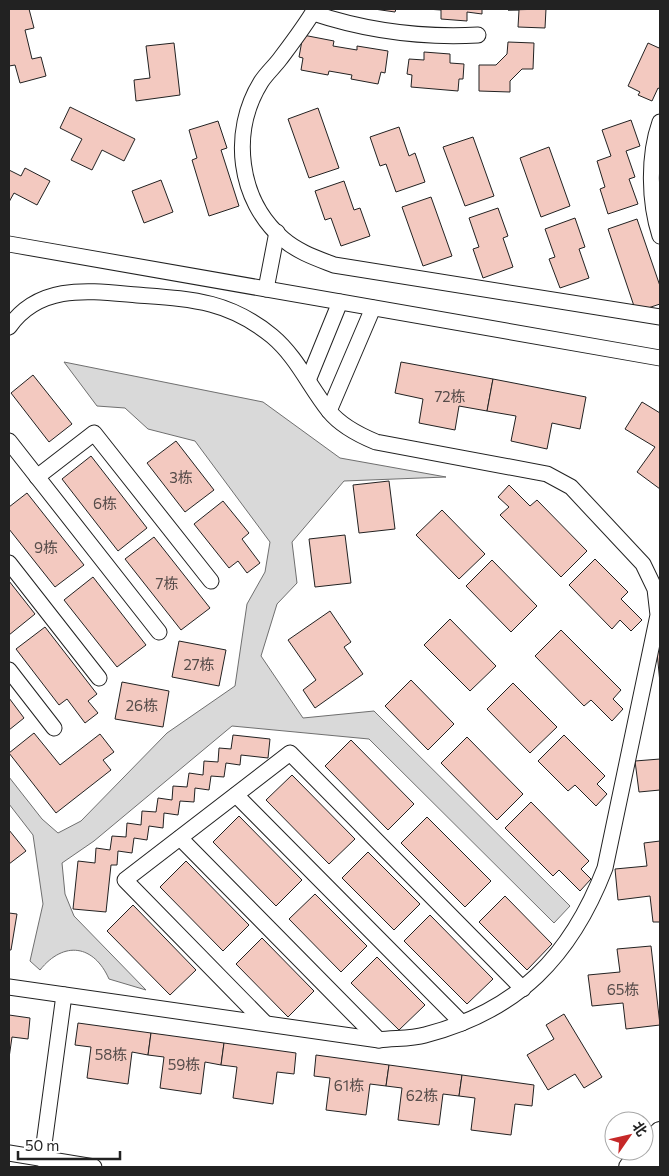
<svg xmlns="http://www.w3.org/2000/svg" width="669" height="1176" font-family="Commissioner,'Noto Sans SC',sans-serif">
	<style>
		.water { fill: #d9d9d9; stroke: #6f6f6f }
		.building { fill: #f3c9c0; stroke: #222 }
		.lines { fill: none; stroke-linecap: round; stroke-linejoin: round }
		.minor-casing { stroke: #222; stroke-width: 17 }
		.major-casing { stroke: #222; stroke-width: 22 }
		.minor { stroke: #fff; stroke-width: 15 }
		.major { stroke: #fff; stroke-width: 20 }
		.labels { text-anchor: middle; dominant-baseline: central; stroke-width: 4; stroke-linejoin: round; paint-order: stroke }
		.number-label { font-size: 15px; fill: #564c4a }
	</style>
	<rect width="100%" height="100%" fill="#fff"/>
	<path class="water" d="M64,362l199,40 77,56 106,19 -102,4 -52,61 5,41 -20,21 -16,52 42,62 71,-7 196,195 -16,17 -185,-184 -137,-13 -138,115 -32,22 3,31 9,22 72,74 -37,-11c-15,-34 -45,-39 -69,-9l-10,-9 13,-57 -10,-69 -24,-31v-27l33,42 16,14 23,-12 86,-88 68,-47 12,-82 18,-32 5,-30 -75,-101 -47,-12 -23,-21 -28,-2z"/>
	<g class="building">
		<polygon points="9,9 29,9 34,28 25,30 32,59 41,57 46,76 20,83 15,65 9,66"/>
		<polygon points="374,9 396,9 395,12"/>
		<polygon points="426,9 482,9 482,14 467,12 467,21 441,19 441,10"/>
		<polygon points="546,9 545,28 518,27 519,10 508,10"/>
		<polygon points="303,35 334,41 333,46 357,50 357,46 388,51 385,73 381,72 378,84 351,79 352,75 329,71 328,75 301,70 303,58 299,57"/>
		<polygon points="508,42 534,43 533,69 522,69 510,81 510,92 479,91 479,65 496,65 507,54"/>
		<polygon points="174,43 180,95 136,101 134,80 150,78 146,46"/>
		<polygon points="648,43 659,48 660,45 660,89 658,88 652,101 638,95 640,92 628,86"/>
		<polygon points="424,52 450,54 450,63 464,64 463,79 459,79 458,91 411,87 412,75 407,74 409,59 424,60"/>
		<polygon points="70,107 135,139 124,161 102,150 92,170 71,160 82,139 60,128"/>
		<polygon points="318,108 339,168 309,178 288,119"/>
		<polygon points="631,120 640,146 626,151 635,177 629,179 638,204 608,214 600,189 605,187 597,161 611,156 602,130"/>
		<polygon points="218,121 227,148 221,150 239,206 209,216 192,160 197,158 189,130"/>
		<polygon points="399,127 409,156 415,153 425,182 396,192 386,164 380,166 370,137"/>
		<polygon points="473,137 494,196 465,206 443,147"/>
		<polygon points="549,147 570,206 541,217 520,158"/>
		<polygon points="25,168 50,181 37,205 14,193 9,202 9,170 21,176"/>
		<polygon points="161,180 173,212 144,223 132,191"/>
		<polygon points="344,181 354,210 360,208 370,236 341,246 331,218 325,220 315,191"/>
		<polygon points="431,197 452,256 423,266 402,207"/>
		<polygon points="498,208 508,236 503,238 513,267 483,278 473,249 479,247 469,218"/>
		<polygon points="575,218 585,247 579,249 589,278 560,288 549,259 555,257 545,229"/>
		<polygon points="637,219 660,286 660,304 636,312 608,229"/>
		<polygon points="401,362 493,379 487,411 459,406 455,430 419,423 423,399 395,393"/>
		<polygon points="33,375 72,424 49,442 11,393"/>
		<polygon points="493,379 586,397 580,429 552,423 547,449 511,441 516,416 487,411"/>
		<polygon points="642,402 660,413 660,489 637,472 655,447 625,429"/>
		<polygon points="176,441 214,490 185,512 147,463"/>
		<polygon points="91,456 147,528 118,551 62,479"/>
		<polygon points="389,481 395,529 359,533 353,485"/>
		<polygon points="509,485 530,506 537,500 587,551 561,577 500,515 509,507 498,497"/>
		<polygon points="27,493 84,565 55,587 9,529 9,507"/>
		<polygon points="223,501 249,533 242,539 260,563 247,573 238,561 229,568 194,524"/>
		<polygon points="442,510 485,554 459,579 416,535"/>
		<polygon points="345,535 351,583 315,587 309,539"/>
		<polygon points="154,537 210,608 181,630 125,559"/>
		<polygon points="595,559 628,592 621,599 642,620 631,631 620,620 612,629 569,585"/>
		<polygon points="492,560 537,606 511,632 466,586"/>
		<polygon points="93,577 146,645 117,667 64,600"/>
		<polygon points="9,581 35,614 9,635"/>
		<polygon points="330,611 351,642 344,647 363,674 315,708 303,690 316,680 288,640"/>
		<polygon points="450,619 496,666 470,691 424,645"/>
		<polygon points="45,627 97,694 88,701 98,713 85,723 67,699 59,705 16,649"/>
		<polygon points="561,630 621,690 613,699 623,709 612,721 591,700 584,706 535,656"/>
		<polygon points="179,641 226,650 219,686 172,677"/>
		<polygon points="660,651 660,683 657,652"/>
		<polygon points="411,680 454,724 428,750 385,706"/>
		<polygon points="122,682 169,691 163,727 115,719"/>
		<polygon points="513,683 557,727 530,753 487,709"/>
		<polygon points="9,698 24,718 9,730"/>
		<polygon points="34,733 60,765 100,734 114,752 103,760 111,770 56,813 9,753"/>
		<polygon points="233,735 270,739 268,758 241,755 240,765 226,763 224,777 211,776 209,790 195,788 194,802 180,801 178,815 164,813 163,828 149,826 147,840 134,838 132,853 118,851 117,865 111,865 106,912 73,909 78,861 95,863 96,848 110,850 112,836 126,837 127,823 141,825 142,811 156,812 158,798 172,800 173,786 187,787 189,773 203,775 204,761 218,762 219,748 231,749"/>
		<polygon points="564,735 605,776 597,784 607,794 596,806 575,785 568,791 538,761"/>
		<polygon points="467,737 523,794 497,820 441,763"/>
		<polygon points="351,740 414,804 388,830 325,766"/>
		<polygon points="660,759 660,790 639,792 635,761"/>
		<polygon points="292,775 355,839 329,864 266,800"/>
		<polygon points="531,802 589,861 581,869 591,879 580,891 559,870 553,876 505,828"/>
		<polygon points="239,816 302,880 276,906 213,842"/>
		<polygon points="427,817 491,881 465,907 401,843"/>
		<polygon points="9,830 26,851 9,864"/>
		<polygon points="660,841 660,922 653,922 650,896 618,900 615,869 647,866 644,843"/>
		<polygon points="368,852 420,904 394,930 342,878"/>
		<polygon points="186,861 249,925 223,951 160,887"/>
		<polygon points="315,894 367,946 341,972 289,919"/>
		<polygon points="505,896 552,944 527,970 479,922"/>
		<polygon points="133,905 196,970 170,995 107,931"/>
		<polygon points="9,913 17,914 11,950 9,950"/>
		<polygon points="430,915 493,979 467,1004 404,941"/>
		<polygon points="262,938 314,991 288,1017 236,964"/>
		<polygon points="651,946 660,1025 626,1029 623,1003 592,1006 588,975 620,972 617,949"/>
		<polygon points="377,957 425,1005 399,1030 351,983"/>
		<polygon points="564,1014 602,1077 584,1088 575,1074 548,1090 527,1055 554,1039 546,1025"/>
		<polygon points="9,1015 30,1018 28,1039 12,1037 9,1058"/>
		<polygon points="78,1023 151,1033 148,1055 132,1052 128,1084 87,1078 91,1047 75,1045"/>
		<polygon points="151,1033 224,1043 221,1065 205,1062 201,1094 160,1088 164,1057 148,1055"/>
		<polygon points="224,1043 296,1053 294,1074 277,1072 273,1104 233,1098 237,1067 221,1065"/>
		<polygon points="316,1055 389,1065 386,1086 370,1084 366,1115 326,1110 330,1078 314,1076"/>
		<polygon points="389,1065 462,1075 459,1096 443,1094 439,1125 398,1120 402,1088 386,1086"/>
		<polygon points="462,1075 534,1085 532,1106 515,1104 511,1135 471,1130 475,1098 459,1096"/>
	</g>
	<g class="lines">
		<defs>
			<g id="minor">
				<path d="M315,9c-10,17 -23,34 -35,50 -6,8 -14,15 -19,23 -31,50 -23,118 22,157 15,13 33,19 51,26l326,52"/>
				<path d="M313,13c54,18 108,25 165,22"/>
				<path d="M660,122c-12,34 -11,80 0,114"/>
				<polyline points="9,244 660,358"/>
				<polyline points="266,289 277,232"/>
				<path d="M9,327c31,-44 81,-36 128,-32 53,4 91,5 135,41 25,21 37,50 57,75 12,15 30,24 47,31l171,32 24,13 72,77 12,25 3,26 -53,253c-34,88 -87,143 -180,167 -14,4 -31,3 -46,5l-370,-53"/>
				<polyline points="309,378 340,302"/>
				<polyline points="329,411 373,308"/>
				<polyline points="9,441 159,632"/>
				<polyline points="37,477 94,433 211,581"/>
				<polyline points="9,563 99,678"/>
				<polyline points="9,670 54,728"/>
				<polyline points="236,795 462,1023"/>
				<polyline points="180,838 379,1040"/>
				<polyline points="265,1023 125,880 290,753 523,989"/>
				<polyline points="9,1153 94,1167"/>
				<polyline points="42,1159 64,995"/>
			</g>
			<g id="major">
				<polyline points="644,1151 660,1132"/>
				<polyline points="629,1167 644,1151"/>
				<polyline points="650,1167 660,1155"/>
			</g>
		</defs>
		<use href="#minor" class="minor-casing"/>
		<use href="#major" class="major-casing"/>
		<use href="#minor" class="minor"/>
		<use href="#major" class="major"/>
	</g>
	<g class="labels">
		<g class="number-label">
			<text x="450" y="396">72栋</text>
			<text x="181" y="477">3栋</text>
			<text x="105" y="503">6栋</text>
			<text x="46" y="547">9栋</text>
			<text x="167" y="583">7栋</text>
			<text x="199" y="664">27栋</text>
			<text x="142" y="705">26栋</text>
			<text x="623" y="989">65栋</text>
			<text x="111" y="1054">58栋</text>
			<text x="184" y="1064">59栋</text>
			<text x="349" y="1085">61栋</text>
			<text x="422" y="1095">62栋</text>
		</g>
	</g>
	<rect width="669" height="1176" fill="none" stroke="#222222" stroke-width="20"/>
	<g transform="translate(629 1136) rotate(56)"><circle r="24" fill="#ffffff" stroke="#a7a7a7"/>
	<path d="M0-4L9 19L0 12L-9 19Z" fill="#c62828"/>
	<text y="-8" font-size="14" font-weight="bold" text-anchor="middle" fill="#222222">北</text>
	</g>
	<path d="M18 1151v8h102v-8" fill="none" stroke="#222222" stroke-width="2.5"/>
	<text x="25" y="1151" font-size="15" fill="#222222" stroke="#ffffff" stroke-width="4" paint-order="stroke">50 m</text>
</svg>
